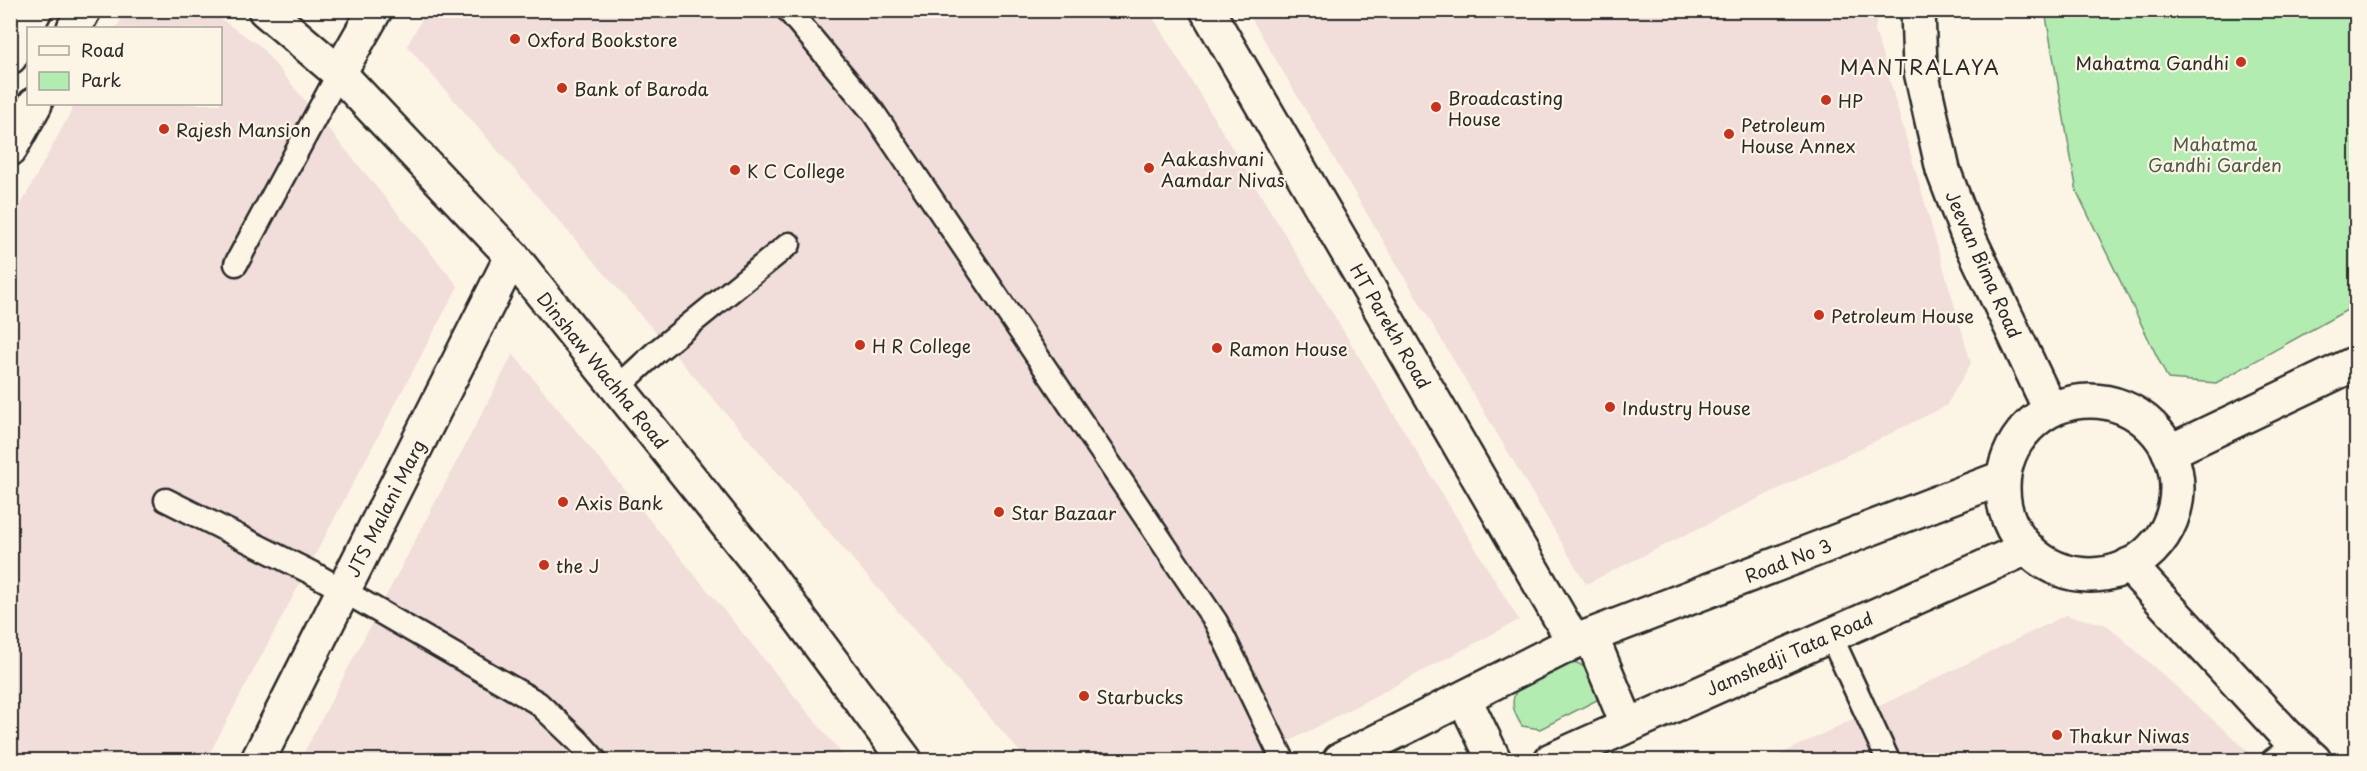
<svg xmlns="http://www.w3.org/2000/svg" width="2367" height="771" font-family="'Playpen Sans',sans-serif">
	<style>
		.built { fill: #f1ddda }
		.green { fill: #b2ecb0; stroke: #6e8c6e; stroke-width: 1.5 }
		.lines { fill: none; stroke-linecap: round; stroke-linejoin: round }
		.service-casing { stroke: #2b2b2b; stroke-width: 27 }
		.minor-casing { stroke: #2b2b2b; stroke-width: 38 }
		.tertiary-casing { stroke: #2b2b2b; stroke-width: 38 }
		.secondary-casing { stroke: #2b2b2b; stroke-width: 38 }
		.service { stroke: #fcf5e5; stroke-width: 22 }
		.minor { stroke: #fcf5e5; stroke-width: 33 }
		.tertiary { stroke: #fcf5e5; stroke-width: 33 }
		.secondary { stroke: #fcf5e5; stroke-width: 33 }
		.poi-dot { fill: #c8321e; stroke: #fcf5e5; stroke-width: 2 }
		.labels { text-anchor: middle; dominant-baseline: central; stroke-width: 4.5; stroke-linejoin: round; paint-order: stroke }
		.poi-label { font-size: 18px; fill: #2b2b2b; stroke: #fcf5e5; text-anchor: start }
		.park-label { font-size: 18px; fill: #4d5b4c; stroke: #fcf5e5 }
		.street-label { font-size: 18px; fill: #2b2b2b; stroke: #fcf5e5 }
		.neighbourhood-label { font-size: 20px; letter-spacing: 1.5px; fill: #2b2b2b; stroke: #fcf5e5 }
	</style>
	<rect width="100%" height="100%" fill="#fcf5e5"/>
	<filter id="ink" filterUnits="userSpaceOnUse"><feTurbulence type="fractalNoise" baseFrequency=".0167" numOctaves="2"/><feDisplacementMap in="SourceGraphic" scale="12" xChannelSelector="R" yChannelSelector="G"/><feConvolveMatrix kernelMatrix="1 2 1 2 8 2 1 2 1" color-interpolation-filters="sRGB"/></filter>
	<g filter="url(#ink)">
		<g class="built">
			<polygon points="427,10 1149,11 1519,620 1254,760 1027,760 407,46"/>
			<polygon points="126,11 209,11 260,46 458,286 206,760 11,760 11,223 75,104 220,104 220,28 116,28"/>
			<polygon points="1247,11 1878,11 1875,30 1971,363 1946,406 1586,584"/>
			<polygon points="513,354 847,760 300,760"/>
			<polygon points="2066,615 2107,625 2258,760 1769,760"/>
		</g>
		<g class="green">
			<polygon points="2045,11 2356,11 2356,305 2216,383 2168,379 2077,192"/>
			<path d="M1556,660c7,1 15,1 21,3 13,5 23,24 20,37l-57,29 -18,-3c-25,-37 7,-47 34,-66z"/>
		</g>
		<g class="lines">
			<defs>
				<g id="service">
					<polyline points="788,10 873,112 1216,622 1283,760"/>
					<polyline points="236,264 339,73"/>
					<polyline points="617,388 656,352 789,244"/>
					<polyline points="166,500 316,575 538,703 579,742 595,760"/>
					<polyline points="1830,634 1888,760"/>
					<polyline points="2273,760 2296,744"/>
				</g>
				<g id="minor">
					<polyline points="339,73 375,10"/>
					<polyline points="258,760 512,256"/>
				</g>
				<g id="tertiary">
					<polyline points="265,10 339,73 512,256 766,573 905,760"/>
					<polyline points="1207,10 1574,642"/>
					<polyline points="1918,10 1920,67 1943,170 1968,236 2049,407"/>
					<circle cx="2090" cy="488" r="87"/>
					<polyline points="2169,452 2356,363"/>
					<polyline points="2129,565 2286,735 2314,760"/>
					<polyline points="1591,636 1628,726"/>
					<polyline points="1464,698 1494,760"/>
					<polyline points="1340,760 1574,642 2002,478"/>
					<polyline points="1551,760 2027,548"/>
				</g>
				<g id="secondary">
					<polyline points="74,28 84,10"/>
					<polyline points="10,57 35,10"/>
					<polyline points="10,149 35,104"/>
				</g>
			</defs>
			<use href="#service" class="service-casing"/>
			<use href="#minor" class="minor-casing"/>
			<use href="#tertiary" class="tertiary-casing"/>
			<use href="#secondary" class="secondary-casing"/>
			<use href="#service" class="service"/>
			<use href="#minor" class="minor"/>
			<use href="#tertiary" class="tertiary"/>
			<use href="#secondary" class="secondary"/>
		</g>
	</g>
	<g class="poi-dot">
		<circle cx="515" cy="39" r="6"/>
		<circle cx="2241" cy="62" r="6"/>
		<circle cx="562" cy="88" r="6"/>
		<circle cx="1826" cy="100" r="6"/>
		<circle cx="1436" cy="107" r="6"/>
		<circle cx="164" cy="129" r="6"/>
		<circle cx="1729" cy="134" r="6"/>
		<circle cx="1149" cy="168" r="6"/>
		<circle cx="735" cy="170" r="6"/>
		<circle cx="1819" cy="315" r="6"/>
		<circle cx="860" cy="345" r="6"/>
		<circle cx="1217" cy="348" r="6"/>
		<circle cx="1610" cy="407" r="6"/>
		<circle cx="563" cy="502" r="6"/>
		<circle cx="999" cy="512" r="6"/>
		<circle cx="544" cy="565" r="6"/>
		<circle cx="1084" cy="696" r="6"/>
		<circle cx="2057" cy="735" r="6"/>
	</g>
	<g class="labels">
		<g class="poi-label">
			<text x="527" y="39">Oxford Bookstore</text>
			<text x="2229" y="62" text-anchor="end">Mahatma Gandhi</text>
			<text x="574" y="88">Bank of Baroda</text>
			<text x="1448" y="97">Broadcasting<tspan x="1448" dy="21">House</tspan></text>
			<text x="1838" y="100">HP</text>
			<text x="1741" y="124">Petroleum<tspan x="1741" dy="21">House Annex</tspan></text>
			<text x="176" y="129">Rajesh Mansion</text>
			<text x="1161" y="158">Aakashvani<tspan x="1161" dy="21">Aamdar Nivas</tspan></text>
			<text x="747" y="170">K C College</text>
			<text x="1831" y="315">Petroleum House</text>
			<text x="872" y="345">H R College</text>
			<text x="1229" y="348">Ramon House</text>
			<text x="1622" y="407">Industry House</text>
			<text x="575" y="502">Axis Bank</text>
			<text x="1011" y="512">Star Bazaar</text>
			<text x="556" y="565">the J</text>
			<text x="1096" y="696">Starbucks</text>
			<text x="2069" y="735">Thakur Niwas</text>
		</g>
		<g class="park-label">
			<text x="2215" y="143">Mahatma<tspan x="2215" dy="21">Gandhi Garden</tspan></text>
		</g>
		<g class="street-label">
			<text transform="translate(1984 264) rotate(66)">Jeevan Bima Road</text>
			<text transform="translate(1391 326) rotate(60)">HT Parekh Road</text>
			<text transform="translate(603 370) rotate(51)">Dinshaw Wachha Road</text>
			<text transform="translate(385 508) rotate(-63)">JTS Malani Marg</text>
			<text transform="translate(1788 560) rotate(-21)">Road No 3</text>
			<text transform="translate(1789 653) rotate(-24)">Jamshedji Tata Road</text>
		</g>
		<g class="neighbourhood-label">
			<text x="1920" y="67">MANTRALAYA</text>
		</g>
	</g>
	<rect width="2367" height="771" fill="none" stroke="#fcf5e5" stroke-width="36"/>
	<rect x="18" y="18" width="2331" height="735" fill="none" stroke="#2b2b2b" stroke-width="2" filter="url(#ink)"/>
	<rect x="27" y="27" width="195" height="78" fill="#fcf5e5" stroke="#a8a49b" stroke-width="1.5"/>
	<rect x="39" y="46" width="30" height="9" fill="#fcf5e5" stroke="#a8a49b" stroke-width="1.5"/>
	<text x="81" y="57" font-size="18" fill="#2b2b2b">Road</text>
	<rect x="39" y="72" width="30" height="18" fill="#b2ecb0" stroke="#a8a49b" stroke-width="1.5"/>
	<text x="81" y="87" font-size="18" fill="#2b2b2b">Park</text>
</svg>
